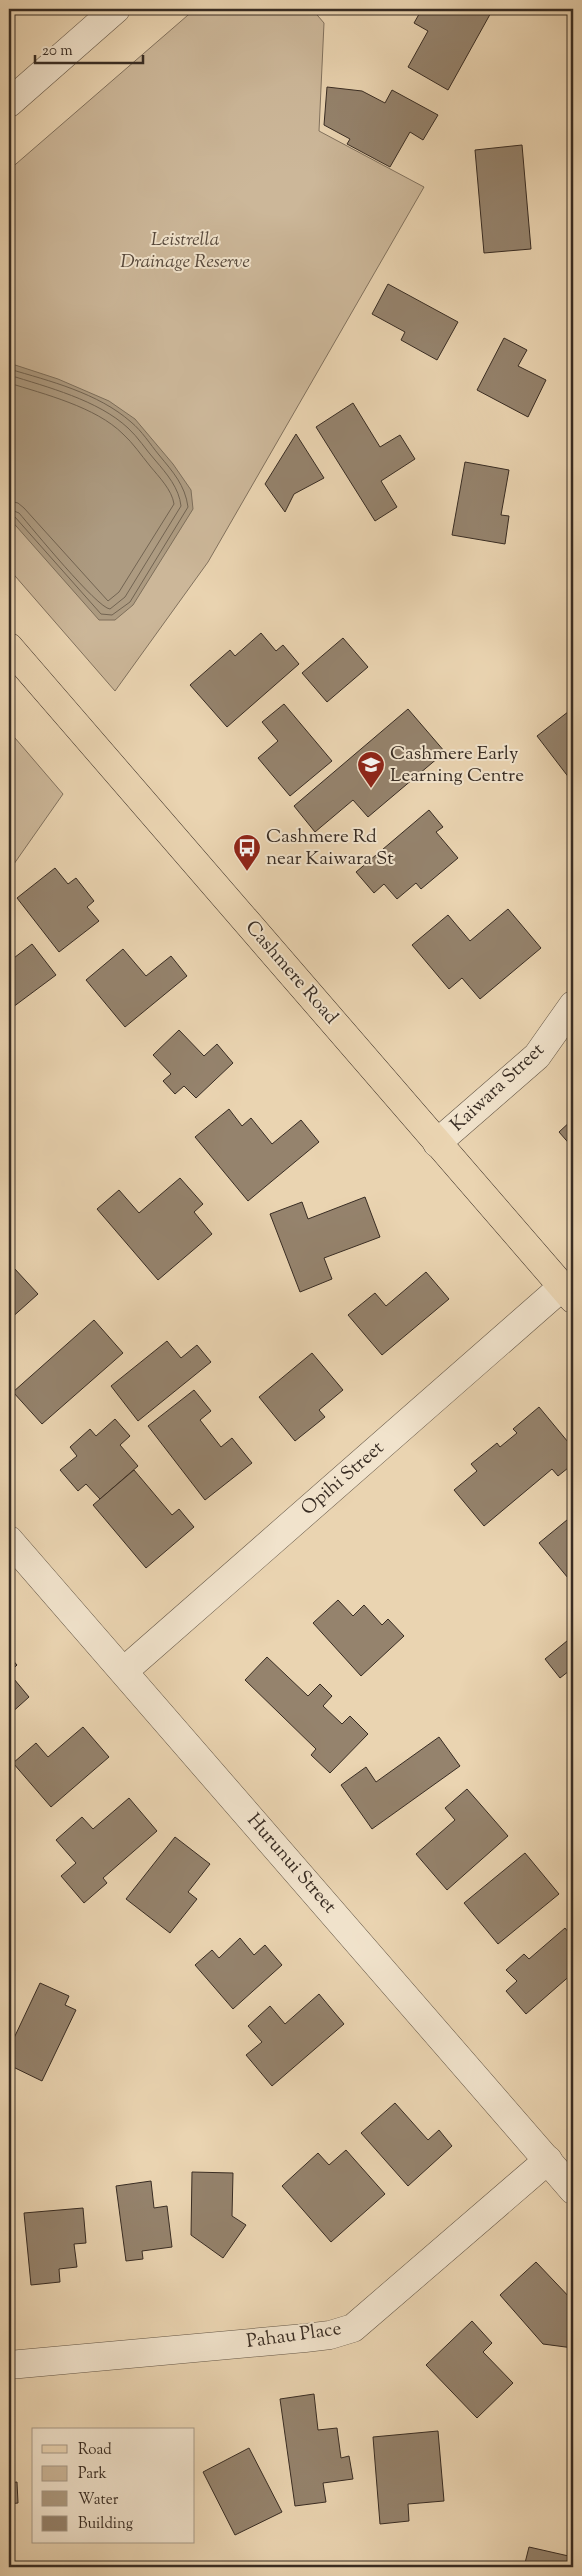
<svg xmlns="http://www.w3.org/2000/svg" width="582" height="2576" font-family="'Sorts Mill Goudy',serif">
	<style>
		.green { fill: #ccb799; stroke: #82725e }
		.water { fill: #ad9b81; stroke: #7e6f5b }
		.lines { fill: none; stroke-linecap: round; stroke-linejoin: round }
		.shore { stroke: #726452; stroke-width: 1 }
		.building { fill: #95836d; stroke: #382c23 }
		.minor-casing { stroke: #645646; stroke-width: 29 }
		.major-casing { stroke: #382c23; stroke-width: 29 }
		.minor { stroke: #f1e3cc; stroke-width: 28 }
		.major { stroke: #ead4b1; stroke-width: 28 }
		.labels { text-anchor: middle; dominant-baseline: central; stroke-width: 4; stroke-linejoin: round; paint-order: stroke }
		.park-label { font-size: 19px; font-style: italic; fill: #56483b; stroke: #f1e3cc }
		.poi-label { font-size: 19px; fill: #382c23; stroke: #f1e3cc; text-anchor: start }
		.street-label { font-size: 19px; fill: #382c23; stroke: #f1e3cc }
	</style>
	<rect width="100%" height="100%" fill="#ead4b1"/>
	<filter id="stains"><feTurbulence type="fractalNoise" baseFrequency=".004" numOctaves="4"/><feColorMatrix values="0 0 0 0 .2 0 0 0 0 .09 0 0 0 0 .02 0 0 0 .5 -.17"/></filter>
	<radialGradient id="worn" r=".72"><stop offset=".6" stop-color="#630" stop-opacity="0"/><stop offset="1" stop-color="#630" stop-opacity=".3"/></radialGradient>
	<g class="green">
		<polygon points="195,9 312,9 324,23 319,131 424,187 208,562 115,691 9,569 9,170"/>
		<polygon points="9,731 63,794 9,871"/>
	</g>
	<polygon class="water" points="9,363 58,379 109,401 135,419 173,464 191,490 193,509 133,605 115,620 99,620 9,518"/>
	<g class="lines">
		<g class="shore">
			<path d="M9,369c41,12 89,24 122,53 11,9 19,22 28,33 14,17 26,30 29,52l-58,95 -18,13 -11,-1 -86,-97 -6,-2"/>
			<path d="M9,375c38,12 89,25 119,53 10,9 18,22 27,32 12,14 24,28 26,46l-56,91 -15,12c-13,-1 -78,-81 -91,-96l-10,-4"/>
			<path d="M9,383c35,11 87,24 114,51 10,9 18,21 27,32 9,11 22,24 24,38l-55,88 -11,9 -84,-93 -6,-5 -9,-2"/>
		</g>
	</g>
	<g class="building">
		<polygon points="422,9 493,9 448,90 408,67 428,31 414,23"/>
		<polygon points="327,87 362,91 385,103 392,90 438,115 423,140 410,132 390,167 347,144 350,139 324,125"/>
		<polygon points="522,145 531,249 484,253 475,150"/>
		<polygon points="388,284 458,322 437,360 401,340 405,332 372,314"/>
		<polygon points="504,338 527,350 518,366 546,380 528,417 477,390"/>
		<polygon points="353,403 380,447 400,435 415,459 381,481 397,507 375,521 316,427"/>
		<polygon points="296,434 324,478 294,494 285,512 265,484"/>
		<polygon points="465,462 509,470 501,515 509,516 505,544 452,535"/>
		<polygon points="261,633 276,651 283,645 299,664 227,727 190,685 230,650 235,656"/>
		<polygon points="343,638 368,667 327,702 302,673"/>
		<polygon points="284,704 332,761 290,796 258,758 278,741 262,722"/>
		<polygon points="573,708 573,783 537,736"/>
		<polygon points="408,709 445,752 368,817 353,800 315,832 294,806"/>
		<polygon points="429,810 443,827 436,832 458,858 421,889 416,883 397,899 384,884 374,893 356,872"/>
		<polygon points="55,868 68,884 76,878 94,901 87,907 99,921 59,952 17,898"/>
		<polygon points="508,909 541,948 480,999 462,978 449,989 412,945 448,915 470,941"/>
		<polygon points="32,944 56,975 9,1010 9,959 10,961"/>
		<polygon points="123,949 146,976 171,956 187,976 125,1027 86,980"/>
		<polygon points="179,1030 204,1056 217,1044 233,1063 196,1098 184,1086 175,1094 163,1081 171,1074 153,1055"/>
		<polygon points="229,1109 242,1126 251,1118 272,1144 301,1120 319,1142 248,1201 195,1137"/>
		<polygon points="573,1119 573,1148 559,1132"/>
		<polygon points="180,1178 203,1204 194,1212 212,1234 158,1280 97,1209 119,1190 139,1213"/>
		<polygon points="365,1197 380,1237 324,1258 332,1279 300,1292 270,1214 302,1202 308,1219"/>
		<polygon points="14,1268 38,1294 9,1320 9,1272"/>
		<polygon points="426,1272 449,1299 382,1355 348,1315 375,1293 386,1306"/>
		<polygon points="94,1320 123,1353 42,1424 13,1392"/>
		<polygon points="167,1341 181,1358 197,1345 211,1362 138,1421 111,1386"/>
		<polygon points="312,1353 343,1390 319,1410 325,1417 295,1441 259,1397"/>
		<polygon points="194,1390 211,1411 200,1420 221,1447 232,1438 252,1463 205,1500 148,1426"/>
		<polygon points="539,1407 573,1448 573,1464 558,1476 552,1469 484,1526 454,1490 477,1471 471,1464 497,1443 500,1447 517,1433 513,1429"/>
		<polygon points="115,1419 130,1436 120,1445 138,1466 100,1499 86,1484 78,1491 60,1470 77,1456 70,1447 90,1429 96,1436"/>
		<polygon points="134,1470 172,1515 179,1509 194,1527 146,1568 93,1505"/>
		<polygon points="573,1515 573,1584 539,1543"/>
		<polygon points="338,1600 353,1616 364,1605 382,1625 388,1619 404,1636 361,1676 313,1623"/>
		<polygon points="573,1636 573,1677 569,1671 560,1678 545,1659"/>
		<polygon points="9,1656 17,1665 9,1673"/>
		<polygon points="267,1657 308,1696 320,1684 332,1696 323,1706 342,1724 350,1716 368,1734 330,1773 311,1755 316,1749 245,1680"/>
		<polygon points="9,1673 29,1697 9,1715"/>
		<polygon points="83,1727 109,1757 51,1807 13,1763 36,1743 48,1757"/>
		<polygon points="439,1737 460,1766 372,1829 341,1785 366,1767 376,1782"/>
		<polygon points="467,1789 508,1836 447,1890 416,1854 455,1820 445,1808"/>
		<polygon points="129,1798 157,1831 103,1878 107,1883 84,1903 61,1876 76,1863 56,1840 82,1817 93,1829"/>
		<polygon points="175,1837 210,1864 188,1892 197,1899 170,1933 126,1899"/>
		<polygon points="525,1853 559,1894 498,1944 464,1903"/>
		<polygon points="565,1928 573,1938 573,1973 526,2014 506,1991 517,1981 506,1970 524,1954 529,1959"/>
		<polygon points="240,1938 254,1955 265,1945 282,1965 233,2009 195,1965 212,1950 219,1958"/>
		<polygon points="40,1983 69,1996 65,2005 76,2010 42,2081 9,2065 9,2035 14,2038"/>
		<polygon points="319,1994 344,2024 272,2086 246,2055 262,2042 248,2026 270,2006 285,2024"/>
		<polygon points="395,2103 428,2140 439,2130 452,2146 408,2186 361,2133"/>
		<polygon points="346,2150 385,2194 331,2242 282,2186 318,2153 329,2165"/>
		<polygon points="192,2172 233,2173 232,2216 246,2225 223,2258 191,2235"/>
		<polygon points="151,2181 154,2208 167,2206 172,2247 142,2251 143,2259 126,2261 116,2186"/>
		<polygon points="83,2208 86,2243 74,2244 77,2267 59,2269 60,2282 31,2285 24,2213"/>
		<polygon points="536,2262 573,2301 573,2348 543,2344 500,2295"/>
		<polygon points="472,2321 492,2343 483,2352 513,2383 477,2418 426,2365"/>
		<polygon points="314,2394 318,2430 337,2428 341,2458 349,2456 353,2479 323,2483 326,2502 295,2506 280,2399"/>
		<polygon points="438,2431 444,2501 408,2504 409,2521 380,2524 373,2437"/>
		<polygon points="249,2448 282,2512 235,2535 203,2472"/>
		<polygon points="17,2482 18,2503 9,2504 9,2483"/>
		<polygon points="529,2547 573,2557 570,2567 524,2567"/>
	</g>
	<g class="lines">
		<defs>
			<g id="minor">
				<polyline points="9,103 116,9"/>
				<polyline points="437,1143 537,1056 573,1005"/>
				<polyline points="9,1540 573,2190"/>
				<polyline points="124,1671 562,1287"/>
				<polyline points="9,2365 305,2338 330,2335 353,2328 548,2160"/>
			</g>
			<polyline id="major" points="9,647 573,1299"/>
		</defs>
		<use href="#minor" class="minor-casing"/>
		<use href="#major" class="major-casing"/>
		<use href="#minor" class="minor"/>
		<use href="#major" class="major"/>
	</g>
	<defs>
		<symbol id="school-pin" viewBox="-11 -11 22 30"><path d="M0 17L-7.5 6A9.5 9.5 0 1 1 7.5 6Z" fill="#8f2418" stroke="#f1e3cc"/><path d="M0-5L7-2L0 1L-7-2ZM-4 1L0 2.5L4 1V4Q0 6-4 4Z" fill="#fff"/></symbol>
		<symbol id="bus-pin" viewBox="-11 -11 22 30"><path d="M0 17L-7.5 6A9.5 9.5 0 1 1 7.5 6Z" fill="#8f2418" stroke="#f1e3cc"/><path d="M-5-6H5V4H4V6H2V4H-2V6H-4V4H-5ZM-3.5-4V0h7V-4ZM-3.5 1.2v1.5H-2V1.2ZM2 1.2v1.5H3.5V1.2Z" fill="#fff"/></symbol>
	</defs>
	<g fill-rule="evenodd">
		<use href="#school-pin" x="355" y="749" width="32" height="43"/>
		<use href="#bus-pin" x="231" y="832" width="32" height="43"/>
	</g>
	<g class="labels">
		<g class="park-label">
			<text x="185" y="240">Leistrella<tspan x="185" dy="22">Drainage Reserve</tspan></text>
		</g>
		<g class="poi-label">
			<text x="390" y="754">Cashmere Early<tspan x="390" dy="22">Learning Centre</tspan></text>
			<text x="266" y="837">Cashmere Rd<tspan x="266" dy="22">near Kaiwara St</tspan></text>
		</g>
		<g class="street-label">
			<text transform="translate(291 973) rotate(49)">Cashmere Road</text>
			<text transform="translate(498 1088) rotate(-43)">Kaiwara Street</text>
			<text transform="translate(343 1479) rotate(-41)">Opihi Street</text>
			<text transform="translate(291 1864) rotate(49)">Hurunui Street</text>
			<text transform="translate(294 2336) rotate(-8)">Pahau Place</text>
		</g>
	</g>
	<rect width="582" height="2576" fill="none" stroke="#ead4b1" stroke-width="30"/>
	<rect x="10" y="10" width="562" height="2556" fill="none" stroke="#382c23" stroke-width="2.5"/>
	<rect x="15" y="15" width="552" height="2546" fill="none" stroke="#382c23"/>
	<rect x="32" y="2428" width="162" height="115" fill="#f1e3cc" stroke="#a79a88"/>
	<rect x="42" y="2445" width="25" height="8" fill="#ead4b1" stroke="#a79a88"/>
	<text x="78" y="2454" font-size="15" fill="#382c23">Road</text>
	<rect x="42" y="2466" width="25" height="15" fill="#ccb799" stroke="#a79a88"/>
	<text x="78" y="2478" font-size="15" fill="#382c23">Park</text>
	<rect x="42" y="2491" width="25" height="15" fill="#ad9b81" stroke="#a79a88"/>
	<text x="78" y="2504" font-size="15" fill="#382c23">Water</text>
	<rect x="42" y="2516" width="25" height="15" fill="#95836d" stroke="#a79a88"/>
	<text x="78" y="2528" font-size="15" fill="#382c23">Building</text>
	<path d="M35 55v8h108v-8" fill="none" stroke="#382c23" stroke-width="2.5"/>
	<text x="42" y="55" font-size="15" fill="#382c23" stroke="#f1e3cc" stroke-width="4" paint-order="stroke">20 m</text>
	<rect width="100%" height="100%" filter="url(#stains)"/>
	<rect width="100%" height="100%" fill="url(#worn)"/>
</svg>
